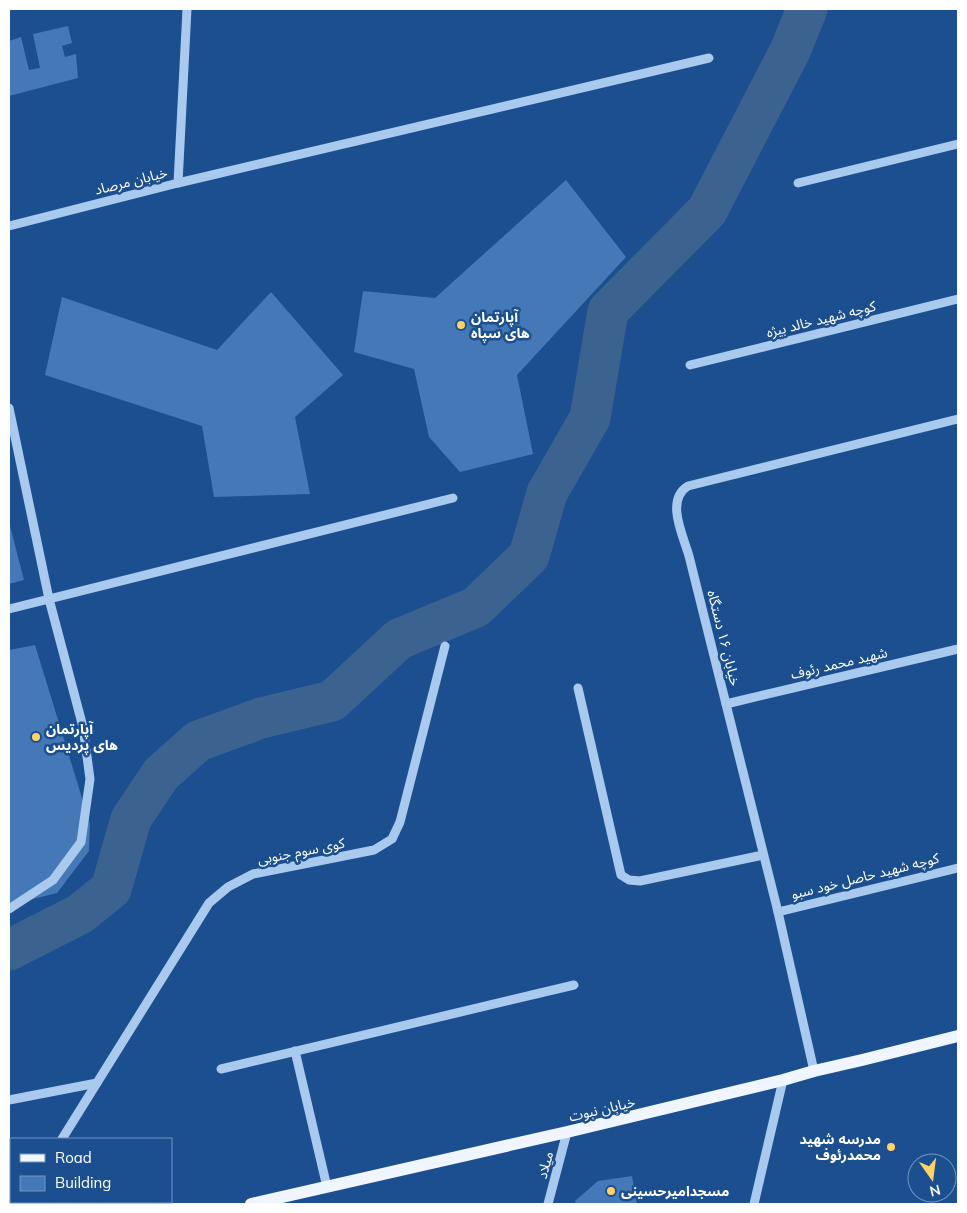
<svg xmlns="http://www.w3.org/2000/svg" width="967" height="1213" font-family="Mulish,'Noto Sans Arabic',sans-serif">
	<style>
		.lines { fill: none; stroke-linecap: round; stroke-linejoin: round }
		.river { stroke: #3c6290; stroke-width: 41 }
		.building { fill: #4478b7 }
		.minor { stroke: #a9c9ee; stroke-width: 9 }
		.major { stroke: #f0f6ff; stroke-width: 12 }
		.poi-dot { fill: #ffd166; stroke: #1b4f8f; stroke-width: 2 }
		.labels { text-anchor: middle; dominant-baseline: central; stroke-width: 5; stroke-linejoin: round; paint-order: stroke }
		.street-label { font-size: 14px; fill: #fff; stroke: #1b4f8f }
		.poi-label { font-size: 14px; font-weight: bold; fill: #fff; stroke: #1b4f8f; text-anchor: start }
	</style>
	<rect width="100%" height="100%" fill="#1b4f8f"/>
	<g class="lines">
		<polyline class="river" points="9,950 80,914 111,889 131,819 161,774 198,741 261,718 332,701 399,639 476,607 529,556 547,493 590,418 608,311 707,211 790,51 807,9"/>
	</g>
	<g class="building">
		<polygon points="68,26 72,43 62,46 65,57 76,54 78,78 9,96 9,75 10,75 9,67 9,41 21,37 29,70 40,68 33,34"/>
		<polygon points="566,180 626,257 517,375 533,454 460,472 429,437 414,369 354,352 363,291 435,298"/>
		<polygon points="271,292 343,375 295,417 310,494 214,497 202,426 45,375 62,297 217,350"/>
		<polygon points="9,522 24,580 9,584"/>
		<polygon points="35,645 90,824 89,851 57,893 9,905 9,650"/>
		<polygon points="632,1176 637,1204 576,1204 575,1201 598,1181"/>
	</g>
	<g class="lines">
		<g class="minor">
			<polyline points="178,183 709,58"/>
			<polyline points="798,183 958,144"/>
			<polyline points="9,226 178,183 187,9"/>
			<polyline points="690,365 958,299"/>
			<polyline points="9,408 49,599 83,727 90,779 81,842 53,880 9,909"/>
			<polyline points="9,609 453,498"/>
			<polyline points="578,688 621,875 629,880 640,881 763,855"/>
			<polyline points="726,704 958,649"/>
			<polyline points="778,912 958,868"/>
			<polyline points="295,1051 327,1187"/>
			<polyline points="221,1069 574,985"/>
			<path d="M814,1071l-36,-159 -89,-356c-6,-21 -24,-56 -1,-70l270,-67"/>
			<polyline points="9,1100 97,1083"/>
			<polyline points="62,1139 209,903 228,887 253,874 374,850 392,839 400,822 445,646"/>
			<polyline points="22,1204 24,1202"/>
			<polyline points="548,1204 567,1132"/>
			<polyline points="754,1204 783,1080"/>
		</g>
		<polyline class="major" points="251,1204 567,1132 783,1080 814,1071 862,1060 958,1036"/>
	</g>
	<g class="poi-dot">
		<circle cx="461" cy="325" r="5"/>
		<circle cx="36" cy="737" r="5"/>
		<circle cx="891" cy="1147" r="5"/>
		<circle cx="611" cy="1191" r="5"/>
	</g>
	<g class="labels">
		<g class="street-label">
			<text transform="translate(131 181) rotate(-14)">خیابان مرصاد</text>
			<text transform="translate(821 319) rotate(-14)">کوچه شهید خالد بیژه</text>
			<text transform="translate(724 638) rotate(76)">خیابان ۱۶ دستگاه</text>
			<text transform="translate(839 663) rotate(-13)">شهید محمد رئوف</text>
			<text transform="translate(301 851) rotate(-11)">کوی سوم جنوبی</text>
			<text transform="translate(865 876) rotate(-14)">کوچه شهید حاصل خود سبو</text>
			<text transform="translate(602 1109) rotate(-13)">خیابان نبوت</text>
			<text transform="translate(545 1165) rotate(-75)">میلاد</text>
		</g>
		<g class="poi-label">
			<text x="471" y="317">آپارتمان<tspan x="471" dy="16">های سپاه</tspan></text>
			<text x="46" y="729">آپارتمان<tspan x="46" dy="16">های پردیس</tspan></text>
			<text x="881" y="1139" text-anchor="end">مدرسه شهید<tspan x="881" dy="16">محمدرئوف</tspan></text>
			<text x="621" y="1191">مسجدامیرحسینی</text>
		</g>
	</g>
	<rect width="967" height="1213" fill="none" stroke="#ffffff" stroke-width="20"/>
	<rect x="10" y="1138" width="162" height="65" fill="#1b4f8f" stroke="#7695bc"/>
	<rect x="20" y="1154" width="25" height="8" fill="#f0f6ff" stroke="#7695bc"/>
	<text x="55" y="1163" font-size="15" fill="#ffffff">Road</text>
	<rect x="20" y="1176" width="25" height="15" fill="#4478b7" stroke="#7695bc"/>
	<text x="55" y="1188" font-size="15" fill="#ffffff">Building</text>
	<g transform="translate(932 1178) rotate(166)"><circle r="24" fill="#1b4f8f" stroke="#7695bc"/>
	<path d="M0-4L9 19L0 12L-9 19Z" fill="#ffd166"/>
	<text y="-8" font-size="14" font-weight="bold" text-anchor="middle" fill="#ffffff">N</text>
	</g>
</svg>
